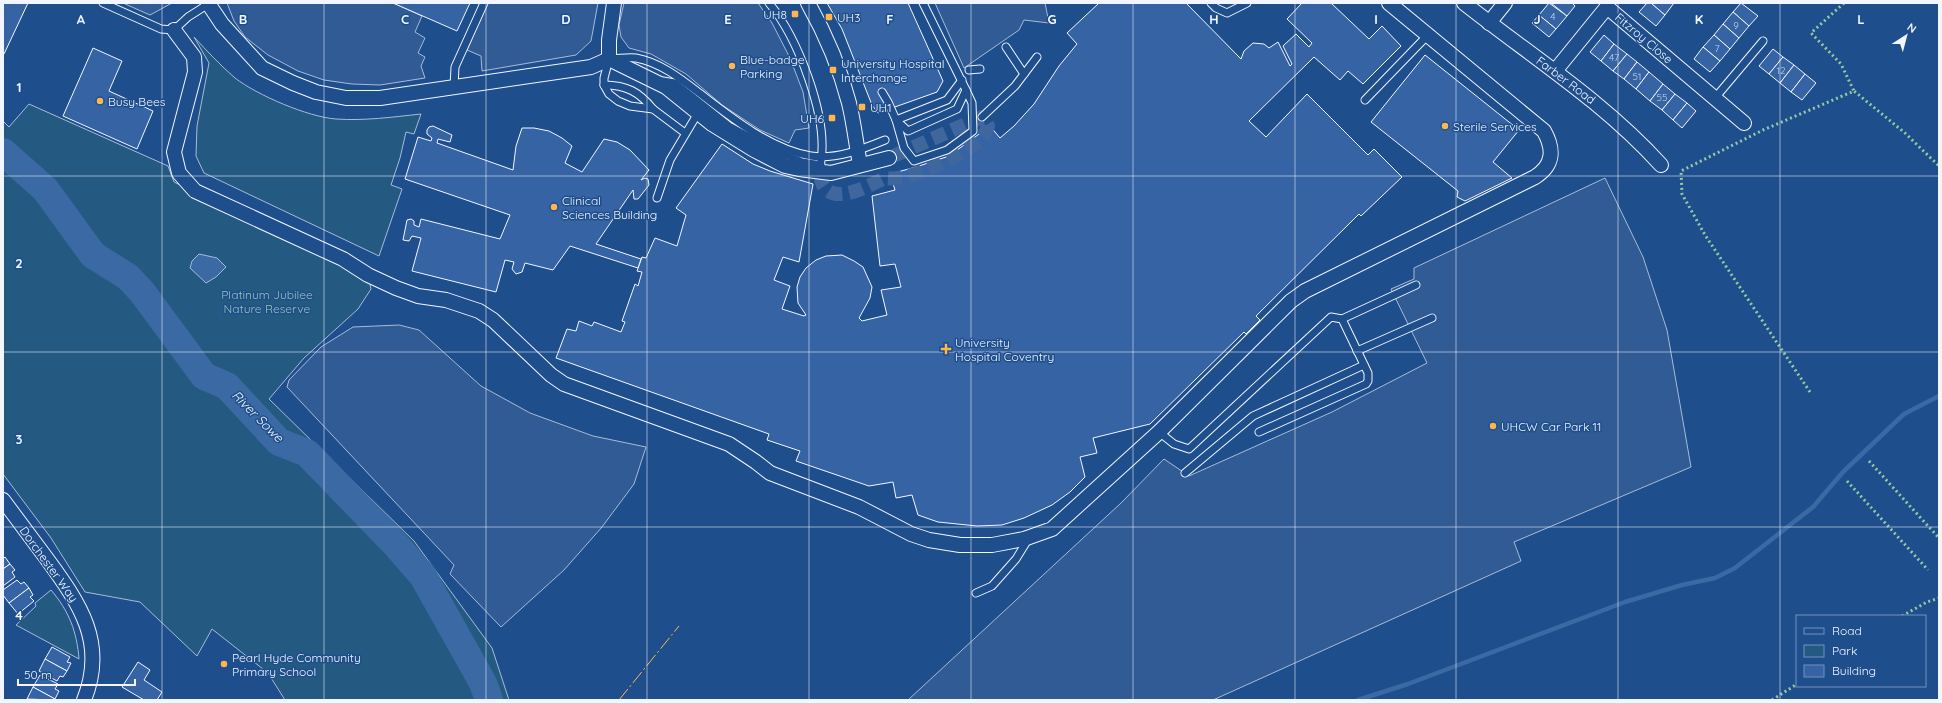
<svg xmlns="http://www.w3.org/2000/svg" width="1942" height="703" font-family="Quicksand,sans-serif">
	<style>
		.green { fill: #245a82; stroke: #a8bbd7 }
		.parking { fill: #305b95; stroke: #a8bbd7 }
		.water { fill: #3b69a3; stroke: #a8bbd7 }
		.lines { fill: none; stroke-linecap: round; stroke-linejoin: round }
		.stream { stroke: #3b69a3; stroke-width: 4.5 }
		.river { stroke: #3b69a3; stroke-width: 28 }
		.building { fill: #3563a3; stroke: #f2f6ff }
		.street-tunnel { stroke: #3f679d; stroke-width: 14; stroke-dasharray: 14 7; stroke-linecap: butt }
		.lane-casing { stroke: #f2f6ff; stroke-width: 9 }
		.street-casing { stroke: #f2f6ff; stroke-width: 16 }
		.lane { stroke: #1f4e8c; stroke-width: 7 }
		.street { stroke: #1f4e8c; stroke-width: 14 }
		.hedge { stroke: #97c8a6; stroke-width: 3; stroke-dasharray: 2 3; stroke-linecap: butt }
		.power { stroke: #ffb74d; stroke-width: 1; stroke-dasharray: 14 3 2 3; stroke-linecap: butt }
		.grid { fill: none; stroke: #f2f6ff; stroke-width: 1; stroke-opacity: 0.55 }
		.poi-dot { fill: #ffb74d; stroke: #1f4e8c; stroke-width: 1.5 }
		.labels { text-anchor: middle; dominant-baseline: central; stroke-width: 3; stroke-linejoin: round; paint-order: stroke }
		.number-label { font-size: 10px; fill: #c3d1e8 }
		.poi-label { font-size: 12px; fill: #f2f6ff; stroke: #1f4e8c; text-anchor: start }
		.street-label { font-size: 12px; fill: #f2f6ff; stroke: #1f4e8c }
		.park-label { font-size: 12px; fill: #97c8a6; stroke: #1f4e8c }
		.water-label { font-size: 13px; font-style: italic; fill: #f2f6ff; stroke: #1f4e8c }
		.grid-label { font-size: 13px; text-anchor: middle; font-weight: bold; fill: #f2f6ff; stroke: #1f4e8c; stroke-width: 3; stroke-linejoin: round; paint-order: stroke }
	</style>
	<rect width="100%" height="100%" fill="#1f4e8c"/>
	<g class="green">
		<path d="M194,37c13,14 26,28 41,41 22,17 73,39 101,41 28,2 57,-2 85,-5l-7,20 -8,-2 -6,26 -9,27 11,4 -23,67 -175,-83 -8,-17 1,-30 12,-63z"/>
		<polygon points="29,104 168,166 174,182 368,275 371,289 358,309 304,358 269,399 414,541 492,648 509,700 285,700 268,673 212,629 197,656 140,602 85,592 51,538 3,474 3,121 9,127"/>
		<path d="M51,590c18,21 26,42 28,69l-63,-34 20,-19 -1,-3z"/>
	</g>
	<g class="parking">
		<polygon points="123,3 172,3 150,15"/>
		<polygon points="227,3 393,3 422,16 415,32 425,38 418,53 425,57 421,66 425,78 380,85 352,84 324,80 298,71 268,55 245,37 234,21"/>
		<polygon points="487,3 598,3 591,41 576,55 482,71 481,56 467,50"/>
		<polygon points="624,3 758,3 772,23 790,58 803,92 809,128 795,130 789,143 760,130 722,105 686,74 651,54 629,48 621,37 619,25"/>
		<polygon points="935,3 1045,3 1049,23 1024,20 1019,30 964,68"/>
		<polygon points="1605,178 1643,257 1667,330 1691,467 1514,542 1521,561 1213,700 908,700 1121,503 1164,459 1189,476 1332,412 1427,363 1391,289 1414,279 1414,268"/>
		<polygon points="399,325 419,330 481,386 530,413 593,436 646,447 634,484 602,527 564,570 501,627 450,574 454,565 287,387 289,380 321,347 353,327"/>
	</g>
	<polygon class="water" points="199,254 217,258 226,267 216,277 206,283 190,268 192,261"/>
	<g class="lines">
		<polyline class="stream" points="1358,700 1408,684 1625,602 1682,585 1715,578 1735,568 1813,507 1843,472 1904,414 1939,396"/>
		<polyline class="river" points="3,152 45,189 93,255 128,277 142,292 204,376 227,386 279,442 307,453 397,546 423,576 483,683 489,700"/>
	</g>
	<g class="building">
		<polygon points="3,3 28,3 4,54 3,53"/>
		<polygon points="393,3 470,3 457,31"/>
		<polygon points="827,3 908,3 943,81 937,92 878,113 872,105 842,29"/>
		<polygon points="1099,3 1186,3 1241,59 1244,51 1253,43 1264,44 1269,48 1278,42 1290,66 1292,64 1283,46 1296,34 1309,47 1312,43 1287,19 1302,3 1331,3 1369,39 1382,26 1401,46 1363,84 1348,71 1340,80 1314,57 1249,121 1266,137 1307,94 1368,155 1374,149 1402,177 1361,216 1359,214 1256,316 1260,320 1246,334 1244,332 1150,424 1093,438 1097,453 1080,457 1085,477 1070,492 1052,505 1024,518 1002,525 977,526 938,522 918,515 912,495 896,498 893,482 869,486 796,461 800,451 767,440 769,434 556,358 567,329 576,331 579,321 592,326 594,322 621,332 625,322 622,321 635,284 638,286 642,272 637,271 642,257 646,258 655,238 677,246 686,215 676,208 722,144 753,164 770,171 813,184 799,262 783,257 774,280 790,286 782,309 804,316 806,315 798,303 797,287 800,277 806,268 816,260 826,256 842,255 854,261 863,267 872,287 870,298 859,318 862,321 887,315 881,290 901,287 895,264 880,266 872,196 895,190 890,174 916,167 949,156 990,126 1000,138 1014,126 1034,104 1059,66 1077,44 1067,33"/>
		<polygon points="1549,3 1567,16 1556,29 1539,15"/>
		<polygon points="1551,3 1572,3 1575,6 1567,16"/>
		<polygon points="1647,3 1651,3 1665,15 1656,26 1639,12"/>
		<polygon points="1651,3 1674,3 1665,15"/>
		<polygon points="1741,3 1758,16 1749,26 1733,12"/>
		<polygon points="1733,12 1749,26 1739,38 1723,24"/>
		<polygon points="1539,15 1556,29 1549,37 1532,23"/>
		<polygon points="1723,24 1739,38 1730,49 1714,35"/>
		<polygon points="1604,35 1614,44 1601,61 1590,52"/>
		<polygon points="1714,35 1730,49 1720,61 1703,47"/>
		<polygon points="1614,44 1627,54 1613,71 1601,61"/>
		<polygon points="1703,47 1720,61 1710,72 1694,59"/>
		<polygon points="93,48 122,61 109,91 153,111 137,149 63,116"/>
		<polygon points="1773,49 1783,57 1769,74 1759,66"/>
		<polygon points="1627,54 1637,62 1624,79 1613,71"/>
		<polygon points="1425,55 1519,130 1493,162 1512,178 1465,201 1457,197 1458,191 1371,122"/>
		<polygon points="1783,57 1794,65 1780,83 1769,74"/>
		<polygon points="1637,62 1649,72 1636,89 1624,79"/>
		<polygon points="1794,65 1805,74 1791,92 1780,83"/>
		<polygon points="1649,72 1663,84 1650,101 1636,89"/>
		<polygon points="1805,74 1816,83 1802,100 1791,92"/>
		<polygon points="1663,84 1675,94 1662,110 1650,101"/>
		<polygon points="1675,94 1687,103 1673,120 1662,110"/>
		<polygon points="1687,103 1696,111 1682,128 1673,120"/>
		<polygon points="433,126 452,135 450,142 438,139 437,143 513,170 516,146 522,128 534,128 549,131 562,138 572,146 565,163 582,172 604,139 617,142 630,150 649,170 641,180 645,178 648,179 649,185 638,199 634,199 633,190 596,244 641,259 638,268 570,246 553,270 525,263 522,272 516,274 512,269 514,262 505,260 496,292 412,271 421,238 412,236 409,241 403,240 407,220 411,219 414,221 414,225 419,227 421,219 500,239 510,215 405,179 418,137 431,141 432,138 427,134 427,130 429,127"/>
		<polygon points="5,557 10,564 3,569 3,559"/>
		<polygon points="10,564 15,570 12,572 15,577 3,586 3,569"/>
		<polygon points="17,580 21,584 24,582 29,588 9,603 3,595 3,590"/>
		<polygon points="29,588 33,595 30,597 34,601 18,614 9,603"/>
		<polygon points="52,647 70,657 67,662 71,663 67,671 45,659"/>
		<polygon points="45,659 67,671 63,677 60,676 57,681 39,671"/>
		<polygon points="138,662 150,670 144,680 162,692 157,700 144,700 122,687"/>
		<polygon points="40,675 58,684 55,689 59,691 55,699 33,687"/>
		<polygon points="33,687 55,699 54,700 27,699"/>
	</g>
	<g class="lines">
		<path class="street-tunnel" d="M820,173c1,3 1,9 3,12 12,21 46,0 62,-7 25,4 77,-22 96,-39 4,-3 5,-9 7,-13l-6,-9 -93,41"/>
		<defs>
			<g id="lane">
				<polyline points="103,3 161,29 174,30 188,17 210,3"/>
				<path d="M769,3c29,35 59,113 52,158"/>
				<polyline points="1211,3 1216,8 1227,13 1247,3"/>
				<polyline points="1006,47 1024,74"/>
				<polyline points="969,70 980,69"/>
				<polyline points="962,80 947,100 896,120 904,148 914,161 947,150 973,131 972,103 966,90"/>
				<polyline points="663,81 675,83 729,126 769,148 802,162 821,165"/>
				<path d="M604,85c23,0 35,7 49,24"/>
				<polyline points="454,87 455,67 484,3"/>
				<polyline points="882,92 888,102 896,120 908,131 957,109 966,90 923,3"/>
				<polyline points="1715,98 1763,41"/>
				<polyline points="1365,100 1428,35"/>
				<polyline points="982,117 1015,86 1037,57"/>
				<path d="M685,133l-32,-24 -23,-3 -12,-5 -9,-7 -5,-9v-7l5,-19c9,0 19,-2 27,-1 23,4 44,20 62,34 31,24 73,58 113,64 24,4 52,-7 74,-16"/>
				<polyline points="657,198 670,160 698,113"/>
				<polyline points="1342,319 1416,285"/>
				<polyline points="1357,351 1432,318"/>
				<polyline points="1159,432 1174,444 1189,449 1331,317 1342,319 1368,373 1368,381 1366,384 1259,432"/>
				<polyline points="1185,473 1253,416 1364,365"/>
				<polyline points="976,593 992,586 1016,559 1029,538"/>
			</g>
			<g id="street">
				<polyline points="208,3 222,24 262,68 293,83 316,92 346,98 380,98 591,67 609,59 666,87 712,124 754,150 785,166 799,169 831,173 889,158"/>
				<path d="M808,3c18,32 32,65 41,100 5,20 7,41 11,61"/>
				<path d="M1464,3c67,53 139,98 197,162"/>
				<polyline points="1489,23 1505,3"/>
				<path d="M174,30l20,27 1,15 -21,80 5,21 16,18 148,68 25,16 28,13 22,8 28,4 33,11 14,9 58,55 13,9 165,60 27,18 14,11 89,34 52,27 18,6 31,5h32l32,-6 28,-10 107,-97 132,-131 14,-10 230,-114c19,-12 19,-28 9,-46l-155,-128"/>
				<polyline points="609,59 609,40 614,3"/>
				<polyline points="1555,71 1607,7 1744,123"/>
				<path d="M3,500c15,20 29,39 44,59 33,45 60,84 37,141"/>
			</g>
		</defs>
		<use href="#lane" class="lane-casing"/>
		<use href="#street" class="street-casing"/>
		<use href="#lane" class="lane"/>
		<use href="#street" class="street"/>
		<g class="hedge">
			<polyline points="1844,3 1811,33 1841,64 1854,91"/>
			<polyline points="1810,392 1705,235 1682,194 1681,171 1763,130 1854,91 1905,133 1939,166"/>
			<polyline points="1869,461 1938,537"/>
			<polyline points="1847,481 1928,570"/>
			<polyline points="1902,616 1927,602 1939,598"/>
			<polyline points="1772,700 1797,684"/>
		</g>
		<polyline class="power" points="619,700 679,626"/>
	</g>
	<path class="grid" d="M162,3v697M324,3v697M486,3v697M647,3v697M809,3v697M971,3v697M1133,3v697M1295,3v697M1456,3v697M1618,3v697M1780,3v697M3,176h1936M3,352h1936M3,527h1936"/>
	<g class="poi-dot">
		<rect x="791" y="10" width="8" height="8" rx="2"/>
		<rect x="825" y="13" width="8" height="8" rx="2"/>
		<circle cx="732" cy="66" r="4"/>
		<rect x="829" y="66" width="8" height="8" rx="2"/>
		<circle cx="100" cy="101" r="4"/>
		<rect x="858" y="103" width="8" height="8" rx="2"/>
		<rect x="828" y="114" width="8" height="8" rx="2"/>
		<circle cx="1445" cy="126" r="4"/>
		<circle cx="554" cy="207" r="4"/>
		<path d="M944 343h4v4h4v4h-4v4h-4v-4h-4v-4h4z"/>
		<circle cx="1493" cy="426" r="4"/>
		<circle cx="224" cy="664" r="4"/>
	</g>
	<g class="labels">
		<g class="number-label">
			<text x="1553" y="16">4</text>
			<text x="1736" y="25">9</text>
			<text x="1717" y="48">7</text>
			<text x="1614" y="57">47</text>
			<text x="1781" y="70">12</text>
			<text x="1637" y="76">51</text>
			<text x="1662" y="97">55</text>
		</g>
		<g class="poi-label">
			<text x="787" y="14" text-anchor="end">UH8</text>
			<text x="837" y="17">UH3</text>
			<text x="740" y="59">Blue-badge<tspan x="740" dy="14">Parking</tspan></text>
			<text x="841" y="63">University Hospital<tspan x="841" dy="14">Interchange</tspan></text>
			<text x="108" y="101">Busy Bees</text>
			<text x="870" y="107">UH1</text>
			<text x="824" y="118" text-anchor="end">UH6</text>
			<text x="1453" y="126">Sterile Services</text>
			<text x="562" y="200">Clinical<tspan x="562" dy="14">Sciences Building</tspan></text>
			<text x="955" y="342">University<tspan x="955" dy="14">Hospital Coventry</tspan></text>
			<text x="1501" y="426">UHCW Car Park 11</text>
			<text x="232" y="657">Pearl Hyde Community<tspan x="232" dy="14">Primary School</tspan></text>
		</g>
		<g class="street-label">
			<text transform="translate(1644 38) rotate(40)">Fitzroy Close</text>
			<text transform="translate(1566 80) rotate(37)">Farber Road</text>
			<text transform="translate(49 564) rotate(54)">Dorchester Way</text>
		</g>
		<g class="park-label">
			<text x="267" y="294">Platinum Jubilee<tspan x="267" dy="14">Nature Reserve</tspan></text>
		</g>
		<g class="water-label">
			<text transform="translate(258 416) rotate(45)">River Sowe</text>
		</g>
	</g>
	<g class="grid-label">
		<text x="81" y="24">A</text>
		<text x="243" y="24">B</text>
		<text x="405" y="24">C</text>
		<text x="566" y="24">D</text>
		<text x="728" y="24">E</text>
		<text x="890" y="24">F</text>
		<text x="1052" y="24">G</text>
		<text x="1214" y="24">H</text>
		<text x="1376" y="24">I</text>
		<text x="1537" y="24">J</text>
		<text x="1699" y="24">K</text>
		<text x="1861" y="24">L</text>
		<text x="19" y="92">1</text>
		<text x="19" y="268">2</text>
		<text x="19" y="444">3</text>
		<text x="19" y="620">4</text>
	</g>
	<rect width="1942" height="703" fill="none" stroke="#f2f6ff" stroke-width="8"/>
	<rect x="1796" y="615" width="130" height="72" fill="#1f4e8c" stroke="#7391ba"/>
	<rect x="1804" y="628" width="20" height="6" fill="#1f4e8c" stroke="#7391ba"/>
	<text x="1832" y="635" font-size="12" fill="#f2f6ff">Road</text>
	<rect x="1804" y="645" width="20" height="12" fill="#245a82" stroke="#7391ba"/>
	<text x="1832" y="655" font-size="12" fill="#f2f6ff">Park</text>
	<rect x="1804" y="665" width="20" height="12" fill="#3563a3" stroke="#7391ba"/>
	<text x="1832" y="675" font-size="12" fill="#f2f6ff">Building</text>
	<g transform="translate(1906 36) rotate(36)" stroke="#1f4e8c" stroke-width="3" paint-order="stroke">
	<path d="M0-3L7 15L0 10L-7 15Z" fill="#f2f6ff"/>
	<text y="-6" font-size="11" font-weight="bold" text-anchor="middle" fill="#f2f6ff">N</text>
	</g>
	<path d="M18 679v6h117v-6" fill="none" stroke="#f2f6ff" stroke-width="2"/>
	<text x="24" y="679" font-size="12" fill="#f2f6ff" stroke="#1f4e8c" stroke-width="3" paint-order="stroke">50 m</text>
</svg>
